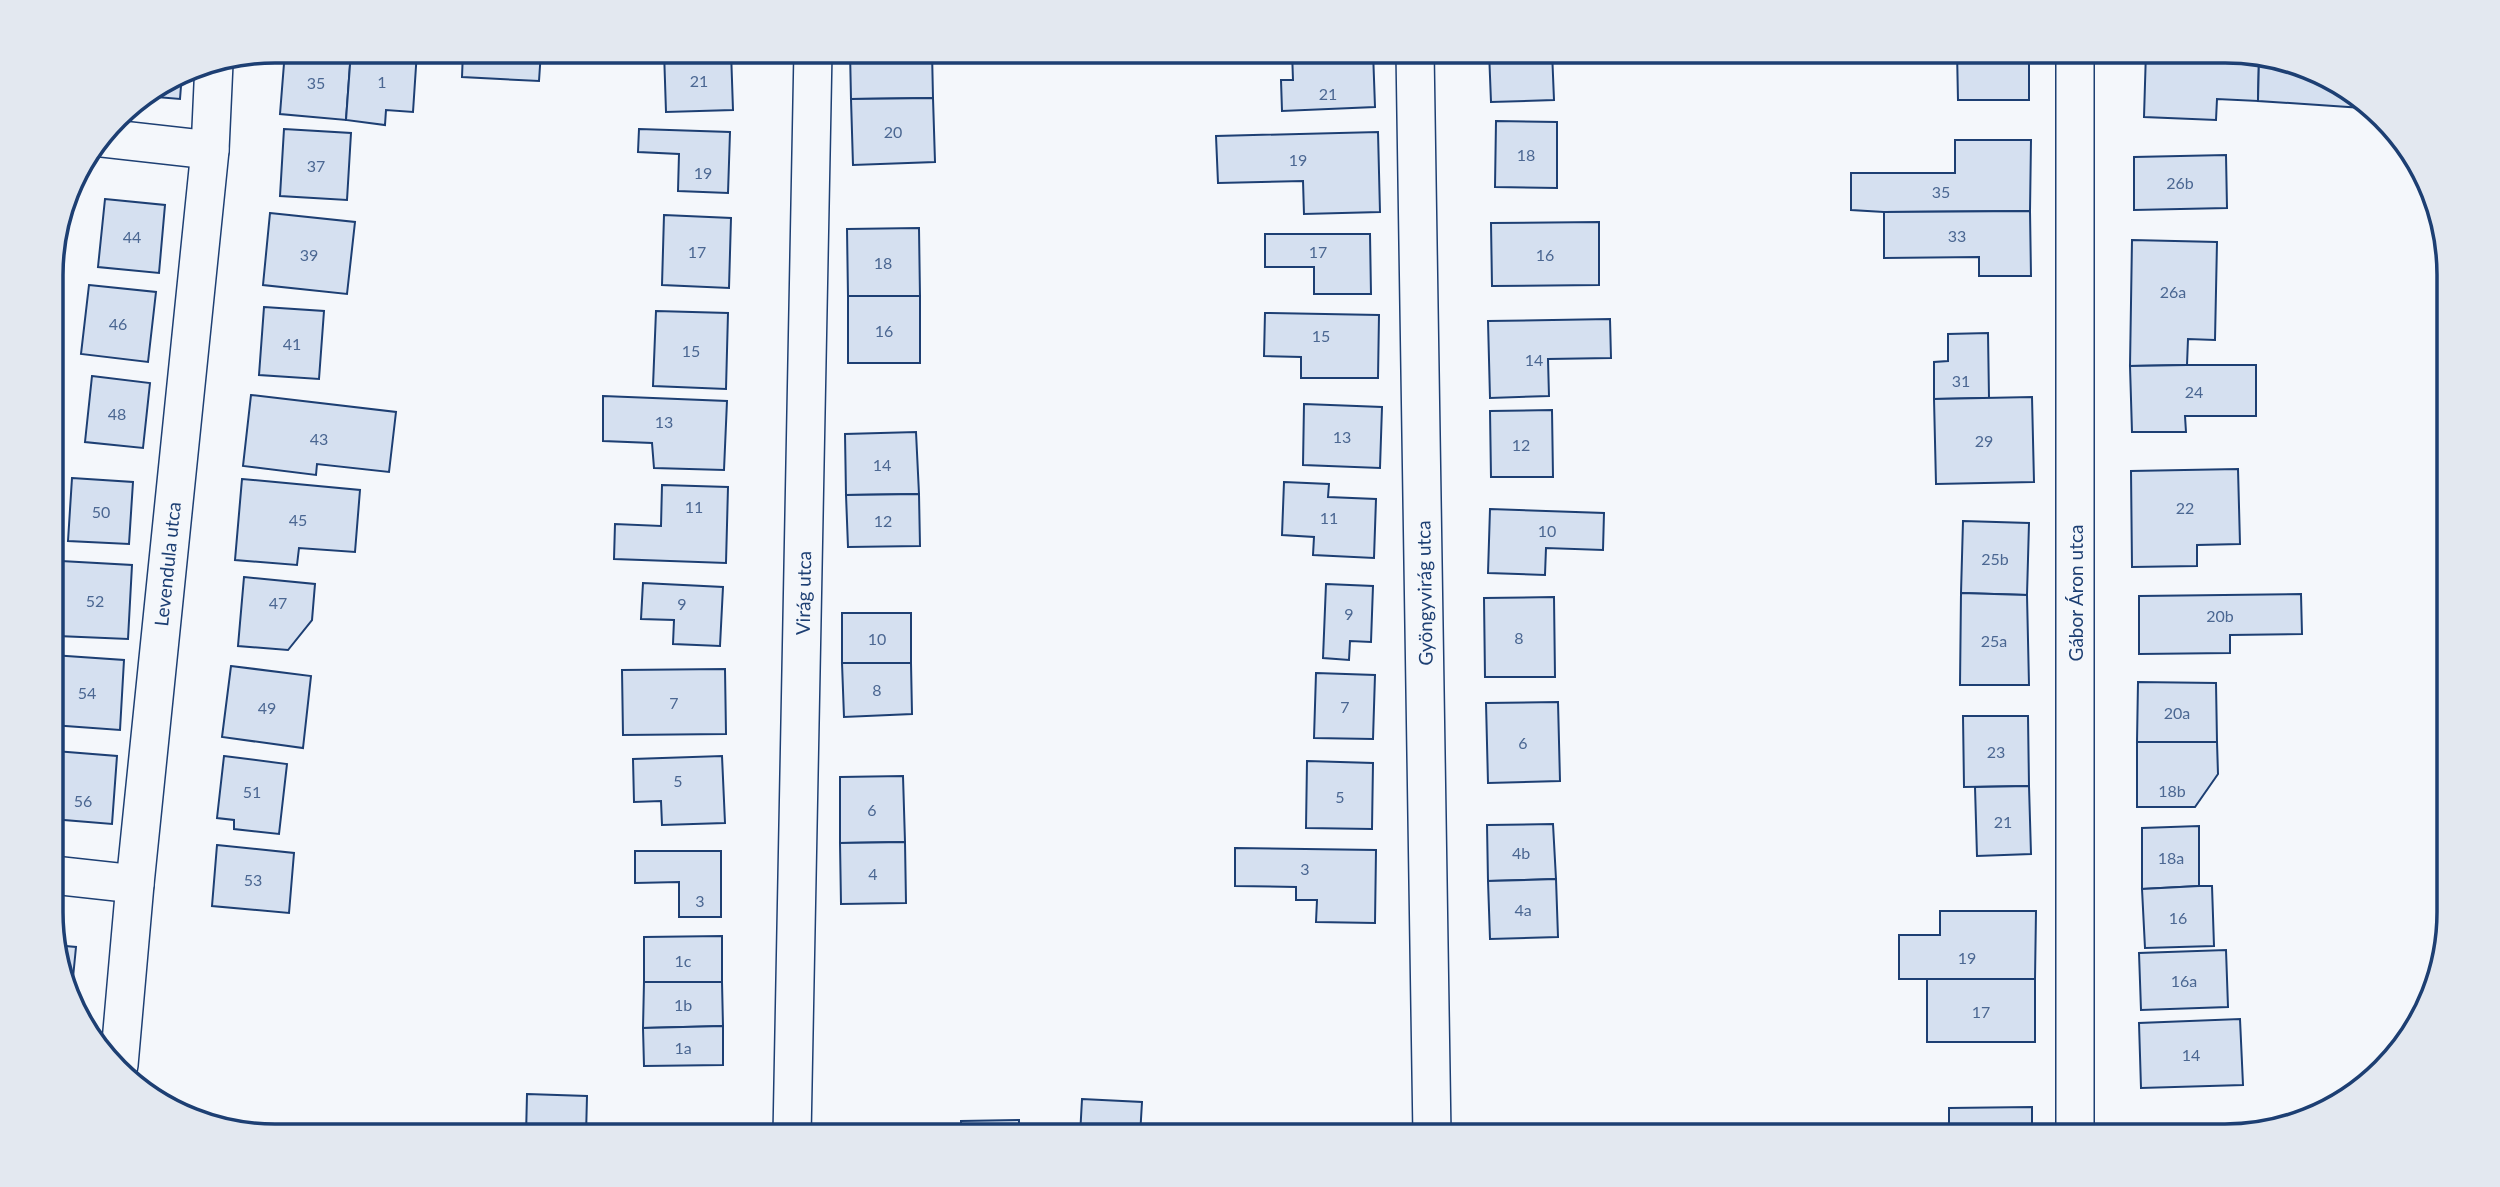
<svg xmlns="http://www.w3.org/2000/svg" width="2500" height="1187" font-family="Lato,sans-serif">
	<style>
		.building { fill: #d5e0f0; stroke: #1d3f73; stroke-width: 2 }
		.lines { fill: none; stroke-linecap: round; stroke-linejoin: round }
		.minor-casing { stroke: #1d3f73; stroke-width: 40 }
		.minor { stroke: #f4f7fb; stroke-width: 37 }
		.labels { text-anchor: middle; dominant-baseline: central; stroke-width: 5; stroke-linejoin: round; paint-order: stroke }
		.number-label { font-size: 16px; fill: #4b6792 }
		.street-label { font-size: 19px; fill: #1d3f73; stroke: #f4f7fb }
		.rim { fill: none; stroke: #1d3f73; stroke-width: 3.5 }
	</style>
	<rect width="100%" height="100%" fill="#f4f7fb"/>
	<g class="building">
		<polygon points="285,51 351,51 346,120 280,114"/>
		<polygon points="351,51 417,51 413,112 386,110 385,125 346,120"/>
		<polygon points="463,51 541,51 539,81 462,77"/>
		<polygon points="664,51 731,51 733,110 666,112"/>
		<polygon points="850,51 932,51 933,98 851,99"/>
		<polygon points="1292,51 1373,51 1375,107 1282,111 1281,80 1293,80"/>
		<polygon points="1489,51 1552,51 1554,100 1491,102"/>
		<polygon points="1957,51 2029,51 2029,100 1958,100"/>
		<polygon points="2146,51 2225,51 2259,58 2258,101 2217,99 2216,120 2144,117"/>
		<polygon points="2259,58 2311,68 2363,108 2258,101"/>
		<polygon points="182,73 180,99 144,96"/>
		<polygon points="933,98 935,162 853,165 851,99"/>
		<polygon points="1496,121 1557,122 1557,188 1495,187"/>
		<polygon points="284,129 351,133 347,200 280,196"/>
		<polygon points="639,129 730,132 728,193 678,191 679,154 638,152"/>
		<polygon points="1378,132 1380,212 1304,214 1303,181 1218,183 1216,136"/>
		<polygon points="1955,140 2031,140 2030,211 1884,212 1851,210 1851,173 1955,173"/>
		<polygon points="2226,155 2227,208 2134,210 2134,157"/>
		<polygon points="105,199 165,205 159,273 98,267"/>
		<polygon points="2030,211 2031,276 1979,276 1979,257 1884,258 1884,212"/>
		<polygon points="270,213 355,222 347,294 263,285"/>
		<polygon points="664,215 731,218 729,288 662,285"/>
		<polygon points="1599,222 1599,285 1492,286 1491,223"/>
		<polygon points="919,228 920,296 848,296 847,229"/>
		<polygon points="1265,234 1370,234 1371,294 1314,294 1314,267 1265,267"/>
		<polygon points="2132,240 2217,242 2215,340 2188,339 2187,365 2130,366"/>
		<polygon points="89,285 156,292 148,362 81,354"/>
		<rect x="848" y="296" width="72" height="67"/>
		<polygon points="264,307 324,311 319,379 259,375"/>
		<polygon points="656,311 728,313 726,389 653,386"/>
		<polygon points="1265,313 1379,315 1378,378 1301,378 1301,357 1264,356"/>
		<polygon points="1610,319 1611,358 1548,359 1549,396 1490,398 1488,321"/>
		<polygon points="1988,333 1989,398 1934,399 1934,362 1948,361 1948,334"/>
		<polygon points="2187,365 2256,365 2256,416 2185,416 2186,432 2132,432 2130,366"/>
		<polygon points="92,376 150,383 143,448 85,442"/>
		<polygon points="251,395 396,412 389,472 317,464 316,475 243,466"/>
		<polygon points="603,396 727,401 724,470 654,468 652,443 603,441"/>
		<polygon points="2032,397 2034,482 1936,484 1934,399"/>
		<polygon points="1304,404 1382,407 1380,468 1303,465"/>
		<polygon points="1552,410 1553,477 1491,477 1490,411"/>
		<polygon points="916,432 919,494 846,495 845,434"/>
		<polygon points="2238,469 2240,544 2197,545 2197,566 2132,567 2131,471"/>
		<polygon points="72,478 133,482 129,544 68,541"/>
		<polygon points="242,479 360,490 355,552 299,548 297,565 235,560"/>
		<polygon points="1284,482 1329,484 1328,497 1376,499 1374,558 1313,555 1314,537 1282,535"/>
		<polygon points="662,485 728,487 726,563 614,559 615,524 661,526"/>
		<polygon points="919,494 920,546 848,547 846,495"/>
		<polygon points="1490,509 1604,513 1603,550 1546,548 1545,575 1488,573"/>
		<polygon points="1963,521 2029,523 2027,595 1961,593"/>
		<polygon points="61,561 132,565 128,639 58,636"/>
		<polygon points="244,577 315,584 312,620 288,650 238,646"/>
		<polygon points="643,583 723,587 720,646 673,644 674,620 641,619"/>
		<polygon points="1326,584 1373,586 1371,642 1350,641 1349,660 1323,658"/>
		<polygon points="1961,593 2027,595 2029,685 1960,685"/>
		<polygon points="2301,594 2302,634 2230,635 2230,653 2139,654 2139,596"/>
		<polygon points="1554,597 1555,677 1485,677 1484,598"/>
		<rect x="842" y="613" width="69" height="50"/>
		<polygon points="52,655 124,660 120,730 52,725"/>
		<polygon points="842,663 911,663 912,714 844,717"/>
		<polygon points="231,666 311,676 303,748 222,737"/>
		<polygon points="725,669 726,734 623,735 622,670"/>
		<polygon points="1316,673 1375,675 1373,739 1314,738"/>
		<polygon points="2138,682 2216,683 2217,742 2137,742"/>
		<polygon points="1558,702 1560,781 1488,783 1486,703"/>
		<polygon points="1963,716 2028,716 2029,786 1964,787"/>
		<polygon points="2137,742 2217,742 2218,774 2195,807 2137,807"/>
		<polygon points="55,751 117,756 112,824 52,819"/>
		<polygon points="224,756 287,764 279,834 234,829 234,820 217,818"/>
		<polygon points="722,756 725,823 662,825 661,801 634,802 633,759"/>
		<polygon points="1307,761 1373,763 1372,829 1306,828"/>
		<polygon points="903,776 905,842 840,843 840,777"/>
		<polygon points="2029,786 2031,854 1977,856 1975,787"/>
		<polygon points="1553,824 1556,879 1488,881 1487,825"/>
		<polygon points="2199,826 2199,886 2142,889 2142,828"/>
		<polygon points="905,842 906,903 841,904 840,843"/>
		<polygon points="217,845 294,853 289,913 212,906"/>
		<polygon points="1235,848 1376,850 1375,923 1316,922 1317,900 1296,900 1296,887 1235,886"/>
		<polygon points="635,851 721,851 721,917 679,917 679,882 635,883"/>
		<polygon points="1556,879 1558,937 1490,939 1488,881"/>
		<polygon points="2199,886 2212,886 2214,946 2145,948 2142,889"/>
		<polygon points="1940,911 2036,911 2035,979 1899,979 1899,935 1940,935"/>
		<polygon points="722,936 722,982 644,982 644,937"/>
		<polygon points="54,945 76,947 72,988"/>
		<polygon points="2226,950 2228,1007 2141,1010 2139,953"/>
		<rect x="1927" y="979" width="108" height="63"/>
		<polygon points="644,982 722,982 723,1026 643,1028"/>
		<polygon points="2240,1019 2243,1085 2141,1088 2139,1023"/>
		<polygon points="723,1026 723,1065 644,1066 643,1028"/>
		<polygon points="527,1094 587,1096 586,1136 526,1136"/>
		<polygon points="1082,1099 1142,1102 1140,1136 1080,1136"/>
		<polygon points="2032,1107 2032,1136 1949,1136 1949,1108"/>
		<polygon points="1019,1120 1019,1136 961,1136 961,1121"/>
		<polygon points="711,1127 711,1136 656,1136 655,1128"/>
		<polygon points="2228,1129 2228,1136 2132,1136 2132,1131"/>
	</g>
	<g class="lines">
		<defs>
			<g id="minor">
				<polyline points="1415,51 1432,1136"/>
				<polyline points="2075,51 2075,1136"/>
				<polyline points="103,138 210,150"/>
				<polyline points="53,875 135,884"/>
				<polyline points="119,1065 135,884 210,150 214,63"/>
				<polyline points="792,1136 813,51"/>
			</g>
		</defs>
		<use href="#minor" class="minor-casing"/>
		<use href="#minor" class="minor"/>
	</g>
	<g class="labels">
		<g class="number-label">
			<text x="699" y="80">21</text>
			<text x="382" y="81">1</text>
			<text x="316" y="82">35</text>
			<text x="1328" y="93">21</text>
			<text x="893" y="131">20</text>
			<text x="1526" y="154">18</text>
			<text x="1298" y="159">19</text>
			<text x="316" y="165">37</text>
			<text x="703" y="172">19</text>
			<text x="2180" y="182">26b</text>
			<text x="1941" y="191">35</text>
			<text x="1957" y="235">33</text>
			<text x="132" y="236">44</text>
			<text x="697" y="251">17</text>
			<text x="1318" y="251">17</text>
			<text x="309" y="254">39</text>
			<text x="1545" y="254">16</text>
			<text x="883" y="262">18</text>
			<text x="2173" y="291">26a</text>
			<text x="118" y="323">46</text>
			<text x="884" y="330">16</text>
			<text x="1321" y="335">15</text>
			<text x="292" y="343">41</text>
			<text x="691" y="350">15</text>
			<text x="1534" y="359">14</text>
			<text x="1961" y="380">31</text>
			<text x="2194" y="391">24</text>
			<text x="117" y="413">48</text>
			<text x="664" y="421">13</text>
			<text x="1342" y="436">13</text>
			<text x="319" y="438">43</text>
			<text x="1984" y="440">29</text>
			<text x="1521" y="444">12</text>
			<text x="882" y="464">14</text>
			<text x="694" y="506">11</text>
			<text x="2185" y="507">22</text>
			<text x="101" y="511">50</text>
			<text x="1329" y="517">11</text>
			<text x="298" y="519">45</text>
			<text x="883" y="520">12</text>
			<text x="1547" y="530">10</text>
			<text x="1995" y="558">25b</text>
			<text x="95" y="600">52</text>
			<text x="278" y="602">47</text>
			<text x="682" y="603">9</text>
			<text x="1349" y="613">9</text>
			<text x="2220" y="615">20b</text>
			<text x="1519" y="637">8</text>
			<text x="877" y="638">10</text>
			<text x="1994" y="640">25a</text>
			<text x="877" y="689">8</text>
			<text x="87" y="692">54</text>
			<text x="674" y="702">7</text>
			<text x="1345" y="706">7</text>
			<text x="267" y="707">49</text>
			<text x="2177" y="712">20a</text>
			<text x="1523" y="742">6</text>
			<text x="1996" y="751">23</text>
			<text x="678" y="780">5</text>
			<text x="2172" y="790">18b</text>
			<text x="252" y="791">51</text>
			<text x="1340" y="796">5</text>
			<text x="83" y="800">56</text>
			<text x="872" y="809">6</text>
			<text x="2003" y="821">21</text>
			<text x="1521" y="852">4b</text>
			<text x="2171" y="857">18a</text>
			<text x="1305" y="868">3</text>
			<text x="873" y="873">4</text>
			<text x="253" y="879">53</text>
			<text x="700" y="900">3</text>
			<text x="1523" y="909">4a</text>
			<text x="2178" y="917">16</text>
			<text x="1967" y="957">19</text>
			<text x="683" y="960">1c</text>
			<text x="2184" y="980">16a</text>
			<text x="683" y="1004">1b</text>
			<text x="1981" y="1011">17</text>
			<text x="683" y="1047">1a</text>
			<text x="2191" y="1054">14</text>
		</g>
		<g class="street-label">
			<text transform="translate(167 564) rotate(-84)">Levendula utca</text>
			<text transform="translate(803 593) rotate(-89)">Virág utca</text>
			<text transform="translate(1424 593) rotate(-91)">Gyöngyvirág utca</text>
			<text transform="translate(2075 593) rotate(-90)">Gábor Áron utca</text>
		</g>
	</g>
	<path d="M0 0H2500V1187H0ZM275 63H2225A212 212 0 0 1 2437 275V912A212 212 0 0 1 2225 1124H275A212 212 0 0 1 63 912V275A212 212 0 0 1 275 63Z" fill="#e3e8f0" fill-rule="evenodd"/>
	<path class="rim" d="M275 63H2225A212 212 0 0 1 2437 275V912A212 212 0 0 1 2225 1124H275A212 212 0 0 1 63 912V275A212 212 0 0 1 275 63Z"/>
</svg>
